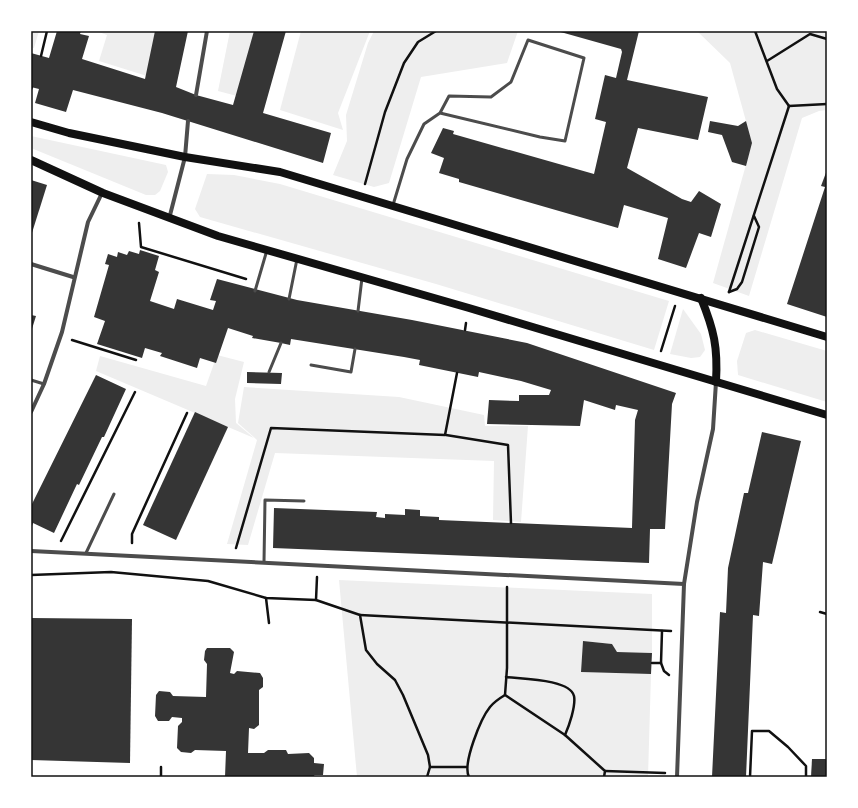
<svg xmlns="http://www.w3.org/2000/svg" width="858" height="808" font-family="Lato,sans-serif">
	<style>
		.green { fill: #eee }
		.building { fill: #353535 }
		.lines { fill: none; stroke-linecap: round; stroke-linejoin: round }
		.path { stroke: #111; stroke-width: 2.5 }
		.service { stroke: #4c4c4c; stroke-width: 3 }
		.minor { stroke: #4c4c4c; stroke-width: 4 }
		.secondary { stroke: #111; stroke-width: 8 }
		.neatline { fill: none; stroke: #111; stroke-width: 1.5 }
	</style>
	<rect width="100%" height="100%" fill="#fff"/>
	<g class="green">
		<polygon points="31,31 39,31 34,48 31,47"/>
		<polygon points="96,31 157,31 147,76 99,61 107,35"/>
		<polygon points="230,31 255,31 237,96 218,91"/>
		<polygon points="301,31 370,31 338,113 343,130 280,110"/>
		<polygon points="374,31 518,31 507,63 421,77 389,183 374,187 333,175 347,141 346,115 368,43"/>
		<polygon points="697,31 827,31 827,110 819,111 802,118 749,296 713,283 752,143 730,63"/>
		<polygon points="31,136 166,165 168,172 160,191 155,195 146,195 31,148"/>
		<polygon points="207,174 234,175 280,184 669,301 654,350 436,284 200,217 195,209"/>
		<polygon points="683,309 701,334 705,350 700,357 691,358 670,354"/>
		<polygon points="755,330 827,351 827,402 738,375 737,361 746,333"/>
		<polygon points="217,355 244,362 235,399 236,423 254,438 96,371 100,356 206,386"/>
		<polygon points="244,387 399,397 484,415 485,426 528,426 521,522 493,520 494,461 275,453 248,545 227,544 257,440 238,423"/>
		<polygon points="339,580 652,594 652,653 617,652 612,644 583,641 581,672 651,674 648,777 357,777"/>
	</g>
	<g class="building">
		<polygon points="57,31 81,31 80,34 89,36 82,59 145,79 155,31 188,31 176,87 196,95 233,105 254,31 286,31 263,113 331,133 323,163 162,113 73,90 66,112 35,103 39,89 31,87 31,53 49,58"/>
		<polygon points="557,31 639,31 627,80 708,97 698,140 638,128 627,168 682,199 691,202 699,191 721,204 711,237 699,233 686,268 658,259 668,218 624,205 618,228 459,182 459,179 439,173 444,158 431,153 443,128 454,131 453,134 594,174 606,122 595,119 605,75 616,78 622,52 621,49"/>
		<polygon points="710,121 738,126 746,121 752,143 746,166 732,162 722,135 708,132"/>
		<polygon points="827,170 827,317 787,304 825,187 821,186"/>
		<polygon points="31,180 47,185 31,236"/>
		<polygon points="140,250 159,256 155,270 159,272 150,301 174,309 177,299 213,310 216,301 210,300 217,279 297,300 412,320 527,343 676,393 672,404 665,529 650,529 649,563 273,548 274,508 377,512 376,517 385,518 385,514 405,515 405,509 420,510 420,516 439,517 439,520 632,528 635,420 638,410 616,405 615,410 584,400 580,426 487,424 489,400 519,401 519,395 549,395 551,390 521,381 479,372 478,377 419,365 420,360 404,357 291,339 290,345 281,343 252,338 253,336 228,328 216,363 200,358 197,368 160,356 162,353 145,348 142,358 97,344 105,321 94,317 109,265 105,264 108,254 117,257 118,252 127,255 129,251 139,254"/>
		<polygon points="31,315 36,316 31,332"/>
		<polygon points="247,372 282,373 281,384 247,383"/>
		<polygon points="96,375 126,389 104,437 102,437 79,485 77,484 54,533 33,523 32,526 31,506"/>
		<polygon points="195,412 228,427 176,540 143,525"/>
		<polygon points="762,432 801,441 772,564 763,562 759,616 753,615 746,777 712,777 720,612 726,613 728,568 744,493 748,493"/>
		<polygon points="31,618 132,619 130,763 31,760"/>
		<polygon points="583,641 612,644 617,652 652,653 651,674 581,672"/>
		<polygon points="207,648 230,648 234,652 230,673 234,674 237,671 260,673 263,678 263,687 259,690 259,725 254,729 249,728 248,753 264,753 268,750 286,750 288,754 309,753 314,758 314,763 324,764 323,775 314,775 315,777 225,777 226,751 195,750 191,753 181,752 177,748 178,726 182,722 182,718 172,717 169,721 158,721 155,716 156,695 159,691 170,692 173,696 206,697 207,664 204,660 205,651"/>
		<polygon points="812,759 827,759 827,777 811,777"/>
	</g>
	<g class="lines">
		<g class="path">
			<polyline points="755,31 777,89 789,106"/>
			<polyline points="41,56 47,31"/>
			<polyline points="767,61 810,34 827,39"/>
			<polyline points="31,89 32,87"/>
			<polyline points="789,106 827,104"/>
			<polyline points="365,184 385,112 404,63 418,42 436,31"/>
			<polyline points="139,223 141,247 246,279"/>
			<polyline points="729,292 789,106"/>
			<polyline points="729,292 737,289 742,282 759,227 754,216"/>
			<polyline points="465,330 466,323"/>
			<polyline points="72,340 136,360"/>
			<polyline points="661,351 675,306"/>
			<polyline points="446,435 508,445 511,523"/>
			<polyline points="61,541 135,392"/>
			<polyline points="132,543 132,534 187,413"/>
			<polyline points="236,548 271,428 445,435 457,373"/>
			<polyline points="31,575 111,572 208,581 266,598 316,600"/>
			<polyline points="317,577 316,600 360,615 366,650 377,664 395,680 403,695 428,755 430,767 427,777"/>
			<polyline points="266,598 269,623"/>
			<polyline points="820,612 827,614"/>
			<polyline points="360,615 671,631"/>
			<polyline points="652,663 661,663 664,671 669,675"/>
			<polyline points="661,663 662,631"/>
			<path d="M506,677c15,2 64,2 68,19 2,10 -5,30 -9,39"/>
			<polyline points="505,695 507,668 507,587"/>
			<polyline points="430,767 466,767"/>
			<polyline points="605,771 665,773"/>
			<polyline points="161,777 161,767"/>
			<path d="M469,777c-7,-13 12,-59 21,-70 4,-5 10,-9 15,-12l60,40 40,36 -1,6"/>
			<polyline points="750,777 752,731 769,731 788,747 806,766 806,777"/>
		</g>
		<g class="service">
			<polyline points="393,205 407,159 424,124 440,113 540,137 565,141 584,58 528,40 511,82 491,97 449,96 440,113"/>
			<polyline points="255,291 267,250"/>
			<polyline points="289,299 297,259"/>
			<polyline points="358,311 362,278"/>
			<polyline points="311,365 351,372 355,349"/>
			<polyline points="269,372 281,343"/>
			<polyline points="31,380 44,384"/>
			<polyline points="86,553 114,494"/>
			<polyline points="264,562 265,500 304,501"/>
		</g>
		<g class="minor">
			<polyline points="196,95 207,31"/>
			<polyline points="169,219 185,157 188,121"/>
			<polyline points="31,264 73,277"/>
			<polyline points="31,412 44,384 62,332 88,222 102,193"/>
			<polyline points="31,551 684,584"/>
			<polyline points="677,777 684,584 697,502 713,429 716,382"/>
		</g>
		<g class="secondary">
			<polyline points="31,122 69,133 185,157 280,172 827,337"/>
			<polyline points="31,160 103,193 218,236 469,308 827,415"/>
			<path d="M701,298c13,32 17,49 15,84"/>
		</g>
	</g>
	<rect width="858" height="808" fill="none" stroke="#ffffff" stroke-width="64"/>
	<rect x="32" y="32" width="794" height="744" class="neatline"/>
</svg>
